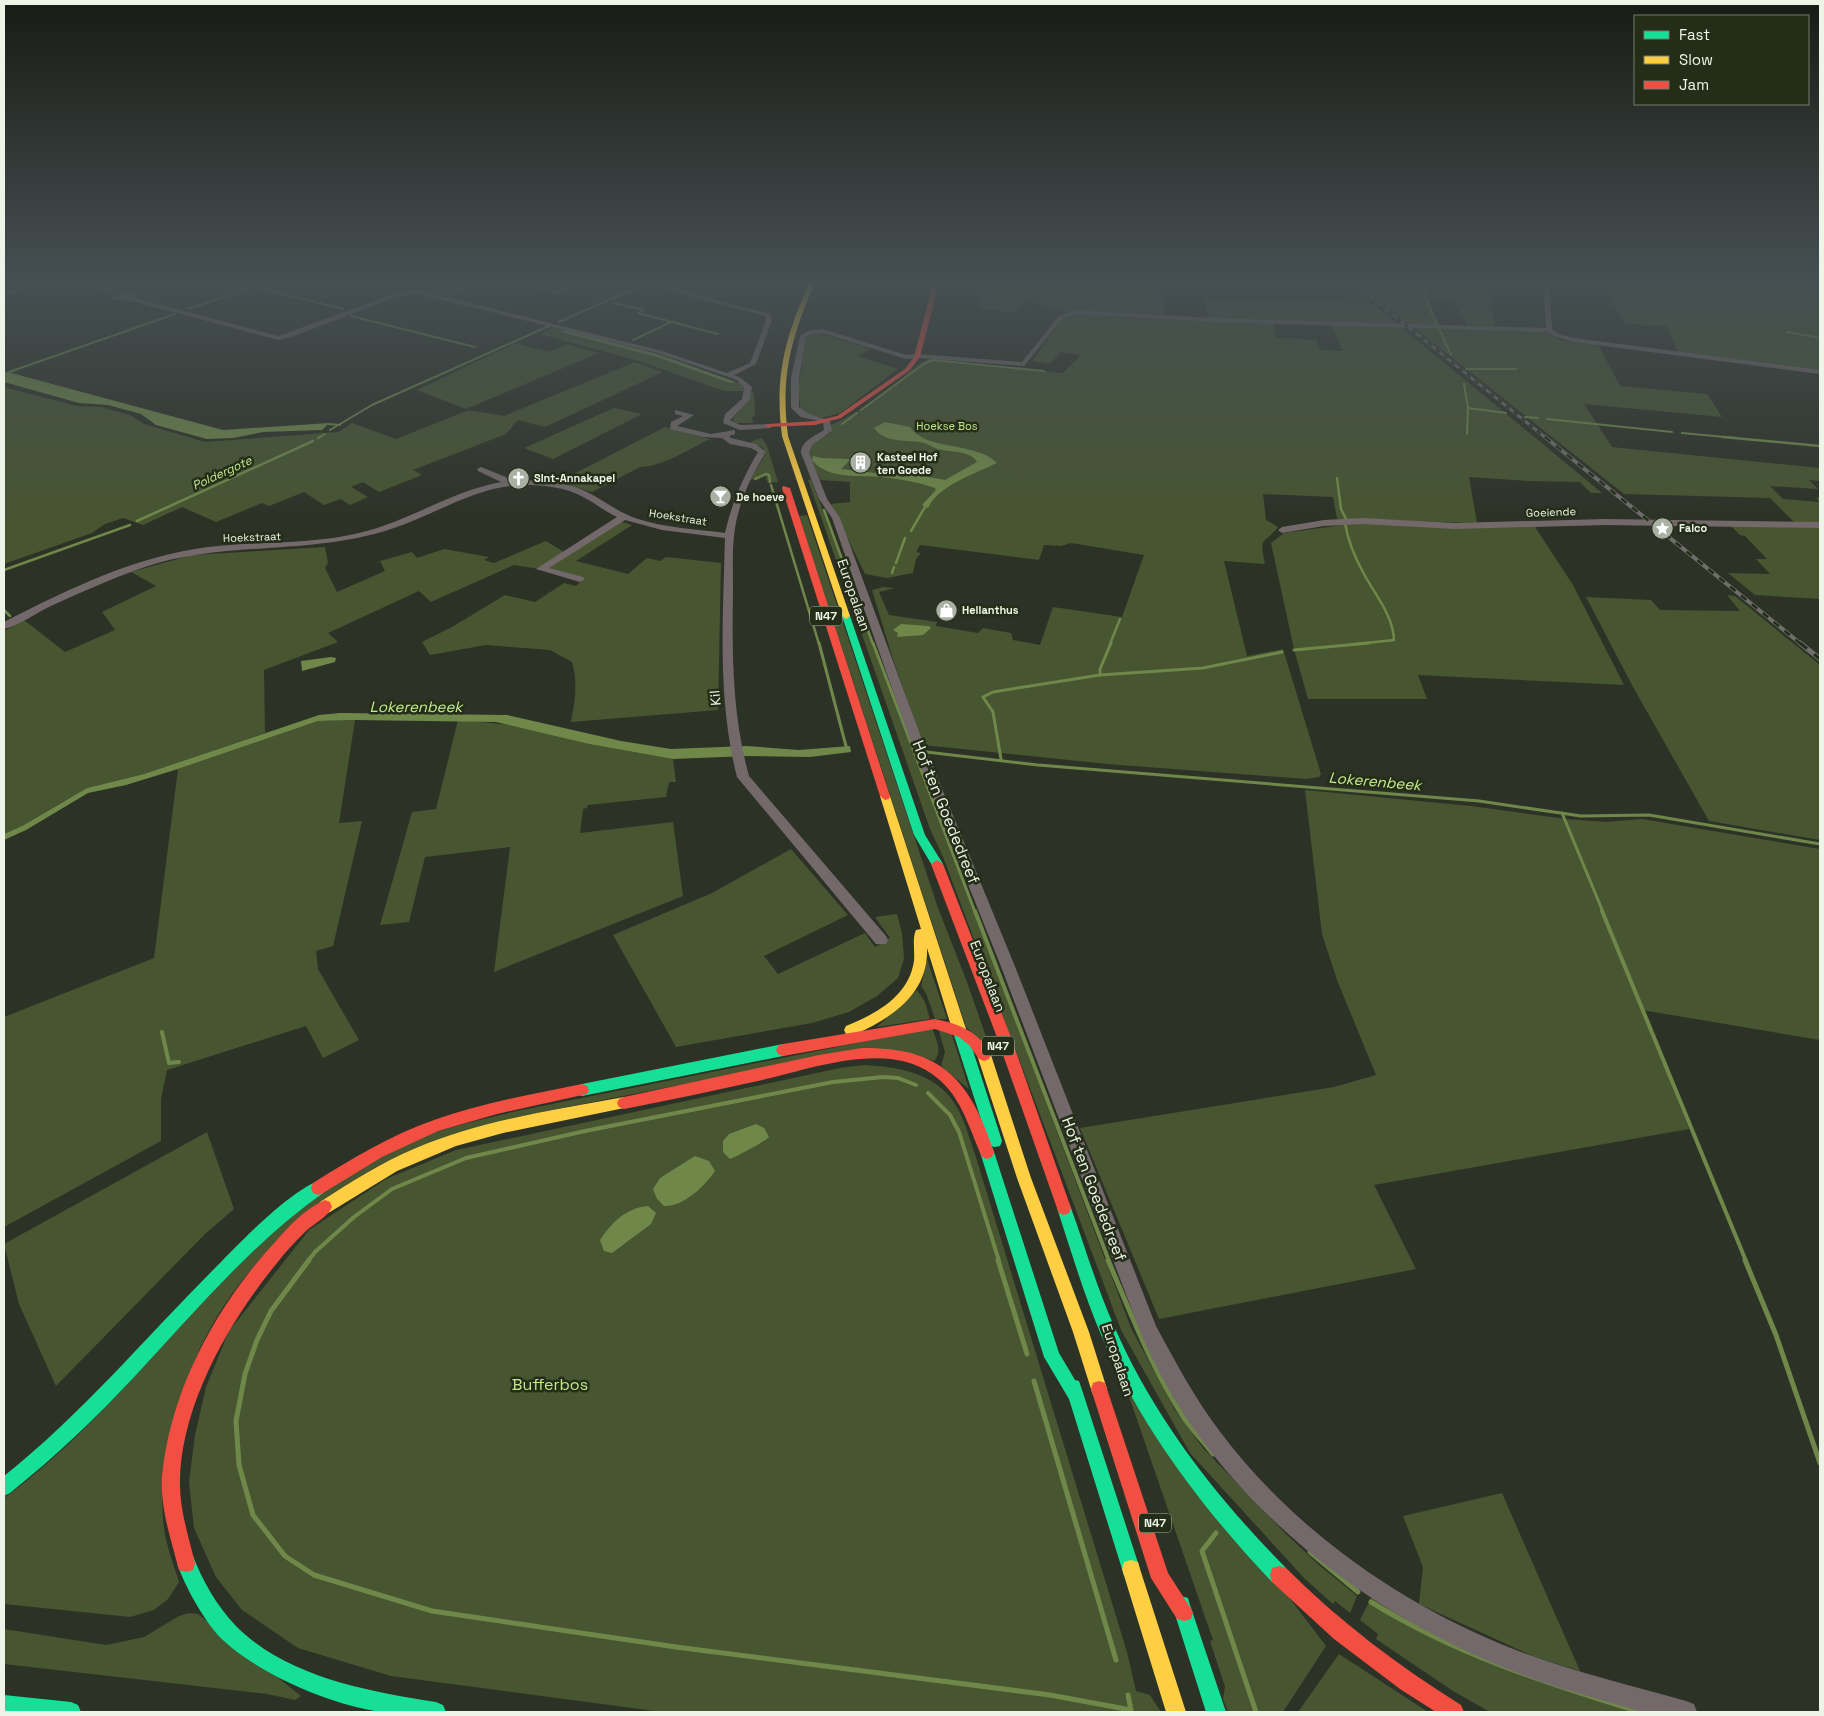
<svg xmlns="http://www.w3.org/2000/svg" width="1824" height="1716" font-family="'Space Grotesk',sans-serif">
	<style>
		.green { fill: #475531 }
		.water { fill: #6f884a }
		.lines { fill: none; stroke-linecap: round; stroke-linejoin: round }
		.stream-far4 { stroke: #6f884a; stroke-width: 2 }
		.stream-far3 { stroke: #6f884a; stroke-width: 2.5 }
		.stream-far2 { stroke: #6f884a; stroke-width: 3 }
		.stream-far1 { stroke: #6f884a; stroke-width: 4 }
		.stream { stroke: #6f884a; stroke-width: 5 }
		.street { fill: #73696b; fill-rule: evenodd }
		.fast { fill: #16e098; fill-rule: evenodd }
		.slow { fill: #ffcf43; fill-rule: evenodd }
		.jam { fill: #f24e42; fill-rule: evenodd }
		.rail-far2-casing { stroke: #706e6b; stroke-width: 3 }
		.rail-far1-casing { stroke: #706e6b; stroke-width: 4 }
		.rail-casing { stroke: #706e6b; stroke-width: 5 }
		.rail-far2 { stroke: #242d18; stroke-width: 2; stroke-dasharray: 5; stroke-linecap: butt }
		.rail-far1 { stroke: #242d18; stroke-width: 2.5; stroke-dasharray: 7; stroke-linecap: butt }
		.rail { stroke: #242d18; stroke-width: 3; stroke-dasharray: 9; stroke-linecap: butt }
		.labels { text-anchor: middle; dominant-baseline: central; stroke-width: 5; stroke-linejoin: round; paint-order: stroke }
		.far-park-label { font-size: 11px; fill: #c2e88a; stroke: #242d18 }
		.far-poi-label { font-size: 11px; font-weight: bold; fill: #eef4e7; stroke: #242d18; text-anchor: start }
		.far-street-label { font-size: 11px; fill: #eef4e7; stroke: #242d18 }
		.far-water-label { font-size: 12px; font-style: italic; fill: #c7ed8f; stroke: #242d18 }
		.shield { fill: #242d18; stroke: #b1b8a9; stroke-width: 1 }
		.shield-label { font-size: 12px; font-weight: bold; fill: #eef4e7 }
		.street-label { font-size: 14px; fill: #eef4e7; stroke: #242d18 }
		.water-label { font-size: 15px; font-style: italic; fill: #c7ed8f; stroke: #242d18 }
		.near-street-label { font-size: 16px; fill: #eef4e7; stroke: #242d18 }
		.near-park-label { font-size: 16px; fill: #c2e88a; stroke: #242d18 }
	</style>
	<rect width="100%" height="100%" fill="#2d3227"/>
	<g class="green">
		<polygon points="447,280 484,280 447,295 423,289"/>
		<polygon points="824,280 884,280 908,282 907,285 873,287 852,281 839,286 822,283"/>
		<polygon points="996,280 1159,280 1166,316 1064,312 1030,301 1013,312 978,309 981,296 968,295 969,290 984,291 984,287 990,287 991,282 996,282"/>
		<polygon points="1197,280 1343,280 1348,284 1199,283"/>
		<polygon points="1356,280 1496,280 1492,293 1493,305 1490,305 1496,326 1467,325 1453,302 1429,300 1440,325 1408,324"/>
		<polygon points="1616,280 1763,280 1820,287 1820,370 1678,352 1667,326 1626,324 1603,289 1616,287"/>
		<polygon points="1203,298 1370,302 1398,324 1210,318"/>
		<path d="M1073,314l200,9 3,15 40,2 5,10 22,1 -12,-26 69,1 202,167h-11l-11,-11 -51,-1 -60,-4 8,46 -140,-4 -4,-22 -70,-3 3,26 12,7c-15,19 -19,8 -13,37l-41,-3 23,95 36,-7 38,125 -2,3 -12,2 -200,-15 -184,-19 -31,-89 -20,-66 11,-3 12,1 -16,4 10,23 48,7 -1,4 42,7 5,-5 28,5 2,7 27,5 13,-38 69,10 22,-62 -73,-12 -10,3 -17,-1 -5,15 -119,-15 -4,7 5,1 -5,6 -3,14 -26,5 -22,-4 -34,-70 19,-2v-20l-30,-2 -11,-24 -1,-10 23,-13v-8c22,-10 42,-23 61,-38 12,-10 23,-23 37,-28l134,14 18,-18 -20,-3 -11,12 -18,-3 31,-44z"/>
		<polygon points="554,327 567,330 562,332 656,357 730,383 738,382 743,385 744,391 724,391 639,361 539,334"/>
		<polygon points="1413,327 1544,331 1563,341 1599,346 1620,386 1707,394 1722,417 1584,404 1612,447 1820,468 1820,481 1809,480 1818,489 1770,486 1783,499 1819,502 1816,497 1820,498 1820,523 1795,523 1770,498 1624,494"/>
		<polygon points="818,332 871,349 857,356 898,369 840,413 822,418 801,411 798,389 806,337"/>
		<polygon points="516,343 549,352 567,344 599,353 466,409 417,390"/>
		<polygon points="635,362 663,372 545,427 518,420 506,434 413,470 422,475 379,492 363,482 351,487 368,497 350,505 341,499 324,505 304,492 269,506 262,503 216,522 182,507 143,525 123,518 105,524 92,533 4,564 4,387 77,406 101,407 130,415 144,424 205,442 338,432 352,423 396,439 469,410 504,416"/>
		<polygon points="751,392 754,393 755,416 752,417 753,423 736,423 732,419 749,401"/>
		<polygon points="614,408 642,414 553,459 524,448"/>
		<path d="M665,427l45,12c-22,10 -45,27 -70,28l-48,25 -34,-10z"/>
		<polygon points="762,438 767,446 778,482 768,483 765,475 750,480 766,453 762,447 750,442"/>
		<polygon points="811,479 1131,1328 1175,1410 1203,1448 1283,1531 1319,1565 1357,1596 1350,1613 1335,1601 1333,1604 1305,1579 1190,1453 1121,1330 943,857 930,829 808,480"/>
		<polygon points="807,515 938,908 967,982 991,1051 966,1027 799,516"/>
		<path d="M620,521l12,4 -56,36 52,13 19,-16 13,3 6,-4 55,6 -3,147 -147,12c4,-21 7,-39 1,-60l-22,-12 -64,-5 -56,10 -8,-13 30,-15 53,-32 30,7 29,-19 12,3 9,-8 -38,-10z"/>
		<polygon points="1357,523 1535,527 1573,585 1624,685 1418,675 1427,699 1308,699 1294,649 1271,543 1284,533"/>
		<polygon points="1731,526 1820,528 1820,599 1755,595 1728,573 1770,574 1756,559 1767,559 1745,536 1740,535"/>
		<polygon points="546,541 564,552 539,569 514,565 431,602 419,591 328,633 338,642 264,670 265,733 144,774 87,788 24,825 4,834 4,631 24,620 65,652 115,630 102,612 156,586 131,572 192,555 325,547 328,563 325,568 337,592 385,571 380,561 412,552 417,558 444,549 489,557 484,560 494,563"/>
		<polygon points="1727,595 1735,596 1820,665 1820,840 1709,821 1633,687 1586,597 1651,600 1660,610 1740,611"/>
		<polygon points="355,720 339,823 362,821 333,946 316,951 318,969 359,1040 323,1058 306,1026 167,1070 161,1099 161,1141 4,1227 4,1017 154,958 178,769 318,721"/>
		<polygon points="458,720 513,725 589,744 673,759 676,782 669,782 666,797 588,805 587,808 583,809 580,833 673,822 683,896 494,972 510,847 425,857 409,922 380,925 412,812 436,809"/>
		<polygon points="1305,790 1471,806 1566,819 1606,822 1642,819 1820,849 1820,1040 1642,1010 1689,1129 1374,1185 1416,1269 1159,1319 1080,1128 1334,1087 1376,1075 1337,980 1322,934"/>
		<polygon points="791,849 848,915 764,956 778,974 865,933 875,947 890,938 875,917 897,914 902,933 904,959 898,978 877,996 849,1012 812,1023 676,1047 613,935 712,893"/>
		<polygon points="927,959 947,1019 935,1019 926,993 921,986"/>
		<polygon points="917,990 925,1002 930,1019 877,1027"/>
		<path d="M932,1028c4,11 11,24 2,33 -27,-10 -45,-12 -74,-11 -78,15 -155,30 -232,45 -63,13 -140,25 -199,48 -104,39 -199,124 -239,229 -17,46 -31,97 -27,147 1,21 10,43 16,63l-11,17 -14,11 -24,7 -126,-13v-106c138,-100 222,-263 376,-344 43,-22 90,-32 137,-43z"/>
		<polygon points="938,1028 951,1032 969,1089 941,1066 945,1052"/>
		<path d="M864,1065c37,2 77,9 95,46 7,14 11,29 16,43l152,498 9,39 14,4 11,17h-499l-271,-36 -93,-28 -56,-38 -26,-33 -22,-49 -5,-46 6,-47 11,-48 23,-56 80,-101 77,-51 70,-29 384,-82z"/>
		<polygon points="207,1132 234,1209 205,1234 56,1386 19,1304 4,1244"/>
		<polygon points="1124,1382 1326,1646 1283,1712 1228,1712 1223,1699 1225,1687 1210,1641 1213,1640"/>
		<polygon points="1502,1493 1580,1671 1535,1657 1419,1604 1423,1567 1403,1516"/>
		<polygon points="1372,1596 1656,1712 1490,1712 1453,1691 1376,1639 1378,1634 1360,1620"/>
		<polygon points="189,1613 198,1614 301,1696 295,1700 267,1694 4,1664 4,1629 106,1645 144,1637 179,1616"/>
		<polygon points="1339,1654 1428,1712 1298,1712"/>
	</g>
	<g class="water">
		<polygon points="567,330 658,354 736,382 730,383 656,357 561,332"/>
		<polygon points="4,371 223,430 329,423 322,430 263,432 233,438 207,439 156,425 141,414 108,405 79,403 4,382"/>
		<path d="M885,422l25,5c15,24 65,14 87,36 -23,11 -59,23 -69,45l-6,-3 14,-15 -1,-2c-17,-6 -36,-9 -53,-11 -22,-2 -54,3 -70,-17l1,-4 8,2 27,1 2,1 -9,9 34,4h31l39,7 32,-18c-6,-11 -24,-10 -35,-12 -7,-1 -12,-5 -18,-7 -17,-4 -39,1 -50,-15z"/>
		<polygon points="901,624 929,626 931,628 923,635 897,637 898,633 893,630"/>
		<polygon points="331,657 336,658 335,662 302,671 301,661"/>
		<polygon points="340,713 507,715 621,741 671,749 747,746 799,750 850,746 851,752 810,757 748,756 673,759 589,744 496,722 355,720 318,721 178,769 126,785 88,793 26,830 4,840 4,834 24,825 87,788 144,774 319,715"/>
		<path d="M756,1124l8,4 5,9c-5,5 -31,19 -39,22l-7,-7v-11l6,-7z"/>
		<path d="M695,1156l14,5 6,10c-11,16 -32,36 -51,35l-7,-7 -4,-10 7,-11z"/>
		<path d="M648,1206l8,7 -5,11 -39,29 -8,-2 -4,-11c12,-18 26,-32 48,-34z"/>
	</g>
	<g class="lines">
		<g class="stream-far4">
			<polyline points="69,280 113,292"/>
			<polyline points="501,280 559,292 591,280"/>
			<polyline points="1426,280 1425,296 1436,324"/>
			<polyline points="1363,284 1390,284"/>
			<polyline points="1395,284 1425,285"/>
			<polyline points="670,286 689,280"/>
			<polyline points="4,294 47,280"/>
			<polyline points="447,295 484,280"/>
			<polyline points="614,303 643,310 638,313 718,334"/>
			<polyline points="188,309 254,287 343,309"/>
			<polyline points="351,316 475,347"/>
			<polyline points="559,322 631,290 653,285"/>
			<polyline points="1439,328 1451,355"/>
			<polyline points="1787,332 1820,338"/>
			<polyline points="633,340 673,321"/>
			<polyline points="1466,369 1516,369"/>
			<polyline points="9,372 175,314"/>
			<polyline points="1464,384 1468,408 1467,434"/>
			<polyline points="1468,408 1506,413"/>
			<polyline points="861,410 925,363 933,360 1044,371"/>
			<polyline points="1525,417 1538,418"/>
			<polyline points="1547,419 1672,432"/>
			<polyline points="328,424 340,425"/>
			<polyline points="842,424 857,413"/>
			<polyline points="330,430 372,405 549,326"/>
			<polyline points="1682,433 1736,438"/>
			<polyline points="318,438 325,434"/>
		</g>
		<g class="stream-far3">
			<polyline points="1723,437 1820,446"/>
			<polyline points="318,438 320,437"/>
			<polyline points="1337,478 1341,509 1346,519"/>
			<polyline points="755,479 766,474 769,475 770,482"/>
			<polyline points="771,485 819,644"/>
			<polyline points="824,510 873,644"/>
			<polyline points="137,521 313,441"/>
			<path d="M1345,523c3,18 10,35 19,51 11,21 29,41 30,66l-38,4"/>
			<polyline points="911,531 925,507"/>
			<polyline points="896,563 905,538"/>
			<polyline points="4,570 130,525"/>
			<polyline points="892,573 894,567"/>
			<polyline points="4,610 10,616"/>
			<polyline points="1110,644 1120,619"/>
		</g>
		<g class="stream-far2">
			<polyline points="819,643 847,750"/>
			<polyline points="873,643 975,912"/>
			<polyline points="1294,650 1369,643"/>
			<polyline points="1100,675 1100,669 1111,643"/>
			<polyline points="926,752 1038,765 1479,801 1581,816 1649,815 1820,844"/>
			<polyline points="1001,759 993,712 983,697 993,692 1100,675 1203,668 1282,652"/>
			<polyline points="1562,813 1603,912"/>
		</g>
		<g class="stream-far1">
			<polyline points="975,911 1109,1261"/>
			<polyline points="1602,911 1746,1261"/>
			<polyline points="162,1032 169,1063 179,1062"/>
			<polyline points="928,1093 950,1115 959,1132 999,1261"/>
			<polyline points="308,1261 315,1252 354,1217 392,1189 466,1158 585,1131 833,1082 883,1077 898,1078 916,1085"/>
		</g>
		<g class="stream">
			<polyline points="309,1260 271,1311 257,1340 245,1374 236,1421 239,1465 253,1515 285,1556 314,1575 432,1611 676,1647 1050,1695 1131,1710 1128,1695"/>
			<polyline points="998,1260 1027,1354"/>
			<path d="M1108,1260c23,54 44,109 76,158 9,13 20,24 29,36"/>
			<polyline points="1745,1260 1776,1335 1820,1463"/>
			<polyline points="1034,1381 1116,1660"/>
			<polyline points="1216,1533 1202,1551 1256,1712"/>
			<polyline points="1310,1552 1358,1592"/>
			<path d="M1371,1602c84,52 175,81 269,110"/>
		</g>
		<g class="street">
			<path d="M651,280h7l13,8 99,26 2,6 -16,44 -22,11 7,3 11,9 -2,13 -20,20 10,5 28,-1h3v4l-31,2 -17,-7 2,-9 17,-15 2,-11 -7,-8 -79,-27 -240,-59 -19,2 -108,41 -12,3 -148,-39 -20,-2c8,-6 19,-10 28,-5l-4,4 144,38 117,-43 22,-3 244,61 65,22 23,-10 16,-43 -1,-4 -98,-26z"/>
			<path d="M1543,280h6l3,49 6,5 16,4 246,32v4l-247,-32 -19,-6 -7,-4 -332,-10 -141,-8 -12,5 -38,47 -104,-8 -14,1 -83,-26 -11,1 -6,3 -7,41v29l8,6 23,8 2,10 -20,14 -3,8 18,46 13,19 84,227 90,219 142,362c19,35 38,71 62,103 73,99 184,177 298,221 55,21 113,35 170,51l8,3 3,8c-16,0 -33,1 -49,0 -9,0 -18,-4 -26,-6 -21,-6 -41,-12 -62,-18 -175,-56 -348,-183 -420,-357l-140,-367 -88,-219 -80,-227 -13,-19 -18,-46c0,-12 14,-17 23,-23l-1,-8 -22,-5 -10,-9v-30l9,-42 8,-5 15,-2 83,26 12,-1 104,8 36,-45 15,-7 142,8 331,10z"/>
			<path d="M675,410l19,5 -17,11 34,8 24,-4v4l-6,2 2,2 25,6 10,8c-11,18 -20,35 -26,55 -9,27 -7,55 -7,83 -1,63 -1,125 16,186l137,160 2,4 -2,4h-10l-139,-167c-20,-78 -14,-159 -12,-239l-63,-8 -37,-10 -76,48 34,9 2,2 -5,3 -44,-13 81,-52c-11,-5 -21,-13 -32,-19 -19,-11 -41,-13 -62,-13 -48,1 -88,30 -132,44 -81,27 -168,11 -249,39 -31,11 -61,24 -91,38 -15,7 -31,19 -47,23v-7c64,-33 132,-66 204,-75 51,-6 101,-2 151,-14 49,-11 92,-42 142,-51l-23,-11 -1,-2 4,-2 25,10 2,4c27,-1 55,-1 79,11 18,9 32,21 51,27 28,9 58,10 87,14 7,-30 17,-54 33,-81l-7,-4 -21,-4 -8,-6 -19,-1 -33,-8 1,-7 12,-6 -8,-2z"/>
			<polygon points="1362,518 1455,523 1605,519 1820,522 1820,528 1605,525 1455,529 1362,524 1324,526 1282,533 1278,530 1282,527 1324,520"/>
		</g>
		<g class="fast">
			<polygon points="846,613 850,616 925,835 943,864 941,867 933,867 914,835 842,616"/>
			<polygon points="959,1024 964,1025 966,1029 1002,1141 1000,1146 995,1147 990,1146 988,1141 952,1029 954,1025"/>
			<polygon points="783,1044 788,1046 790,1050 788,1054 783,1056 582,1096 577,1094 575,1090 577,1086 582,1084"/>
			<polygon points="987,1145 992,1147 994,1152 1059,1353 1075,1380 1079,1381 1084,1396 1140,1569 1138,1576 1131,1578 1124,1576 1122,1569 1069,1399 1044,1357 980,1152 982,1147"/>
			<path d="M318,1181l5,2 2,5 -2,5c-72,51 -128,119 -188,183 -39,42 -80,81 -125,117l-6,3v-20c78,-62 142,-139 213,-210 23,-24 71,-73 101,-85z"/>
			<path d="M1064,1201l5,2 2,5c14,39 26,80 43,118 40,92 102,171 172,242l2,7 -2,7 -7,2 -7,-2c-69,-73 -130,-153 -170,-245 -18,-42 -31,-86 -45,-129l2,-5z"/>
			<path d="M186,1554l7,2c9,24 24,50 42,69 51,52 132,66 201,77l7,3 3,7c-21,0 -44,3 -65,0 -50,-7 -120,-37 -157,-71 -18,-16 -40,-56 -47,-78l2,-7z"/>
			<polygon points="1181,1596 1188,1598 1190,1605 1226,1712 1206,1712 1172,1605 1174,1598"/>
			<polygon points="4,1695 71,1702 78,1705 81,1712 4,1712"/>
		</g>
		<g class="slow">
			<path d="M810,280h6c-24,56 -36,94 -28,156l62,180 -4,3 -4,-3 -60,-180c-8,-62 4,-100 28,-156z"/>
			<path d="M885,792l5,4 76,233 -2,4 -5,1 -5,-1 -2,-4 -25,-81c2,45 -35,70 -71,86l-5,1 -5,-1 -2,-4 2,-4c30,-12 63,-30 68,-65 1,-10 -2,-23 2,-31l5,-1 -41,-133z"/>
			<polygon points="984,1049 989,1051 991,1055 1031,1178 1089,1332 1107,1389 1105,1395 1099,1397 1093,1395 1091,1389 1073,1332 1017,1178 977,1055 979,1051"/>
			<path d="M624,1097l5,2 2,4 -2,4 -126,26 -47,13 -59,25 -67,41 -5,2 -5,-2 -2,-5 2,-5c31,-20 62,-40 96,-54 67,-28 138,-38 208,-51z"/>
			<polygon points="1131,1560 1138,1562 1140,1569 1186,1712 1166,1712 1122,1569 1124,1562"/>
		</g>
		<g class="jam">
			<polygon points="934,280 940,280 920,357 909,371 841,418 815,425 766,427 765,426 768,424 815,421 837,416 905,369 914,357"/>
			<polygon points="783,486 790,488 890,796 889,799 885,800 880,796 782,488"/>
			<polygon points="937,860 943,864 1009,1032 1071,1208 1069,1213 1064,1215 1059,1213 1057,1208 995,1032 931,864"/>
			<path d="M935,1019c24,5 44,12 56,36l-2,4 -5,2 -5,-2 -10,-14 -10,-8 -24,-8 -152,27 -5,-2 -2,-4 2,-4 5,-2z"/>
			<path d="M862,1048c80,-1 108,32 132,104l-2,5 -5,2 -5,-2c-14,-31 -21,-63 -50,-83 -47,-34 -124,-4 -174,7 -45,10 -89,19 -134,28l-5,-2 -2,-4 2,-4 5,-2 195,-42z"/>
			<path d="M582,1084l5,2 2,4 -2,4 -90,20 -59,17 -56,26 -59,36 -5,2 -5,-2 -2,-5 2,-5c38,-24 78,-48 121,-63 48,-17 98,-26 148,-36z"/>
			<path d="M325,1200l5,2 2,5c-4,10 -19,17 -27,25 -10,10 -20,20 -28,31 -48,58 -98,145 -97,222 0,26 9,53 15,78l-2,7 -7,2 -7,-2 -2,-7c-7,-27 -17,-57 -15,-86 8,-87 55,-173 114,-236 13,-15 30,-33 49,-41z"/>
			<polygon points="1099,1381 1105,1383 1107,1389 1168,1573 1193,1612 1191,1619 1184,1621 1177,1619 1151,1578 1091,1389 1093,1383"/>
			<path d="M1279,1566l7,2c53,53 111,97 175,137l3,7h-28l-36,-23 -66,-50 -62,-57 -2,-7 2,-7z"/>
		</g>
		<defs>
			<polyline id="rail-far2" points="1350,280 1546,438"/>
			<polyline id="rail-far1" points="1545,437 1801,644"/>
			<polyline id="rail" points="1800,643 1820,659"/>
		</defs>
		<use href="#rail-far2" class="rail-far2-casing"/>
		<use href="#rail-far1" class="rail-far1-casing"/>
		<use href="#rail" class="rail-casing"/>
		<use href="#rail-far2" class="rail-far2"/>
		<use href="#rail-far1" class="rail-far1"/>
		<use href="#rail" class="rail"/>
	</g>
	<linearGradient id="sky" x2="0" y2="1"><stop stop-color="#191c15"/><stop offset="0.54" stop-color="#464f52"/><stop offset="1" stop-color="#464f52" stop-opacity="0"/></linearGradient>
	<rect width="1824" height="520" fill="url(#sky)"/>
	<defs>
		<symbol id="building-disc" viewBox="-11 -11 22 22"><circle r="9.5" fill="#aab0a4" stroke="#242d18"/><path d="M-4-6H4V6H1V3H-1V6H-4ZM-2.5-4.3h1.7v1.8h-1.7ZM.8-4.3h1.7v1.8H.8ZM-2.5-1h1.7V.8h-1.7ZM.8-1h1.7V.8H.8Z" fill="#fff"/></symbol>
		<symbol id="church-disc" viewBox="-11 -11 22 22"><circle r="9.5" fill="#aab0a4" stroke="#242d18"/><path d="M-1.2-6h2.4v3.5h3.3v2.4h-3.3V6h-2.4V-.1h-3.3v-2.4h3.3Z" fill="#fff"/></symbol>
		<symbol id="bar-disc" viewBox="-11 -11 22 22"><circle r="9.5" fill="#aab0a4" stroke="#242d18"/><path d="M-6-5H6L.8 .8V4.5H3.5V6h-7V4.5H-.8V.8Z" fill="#fff"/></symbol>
		<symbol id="sight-disc" viewBox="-11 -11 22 22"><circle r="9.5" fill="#aab0a4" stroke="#242d18"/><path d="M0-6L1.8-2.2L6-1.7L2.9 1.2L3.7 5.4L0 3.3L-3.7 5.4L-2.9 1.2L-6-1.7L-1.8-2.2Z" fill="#fff"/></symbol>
		<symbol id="shop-disc" viewBox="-11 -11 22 22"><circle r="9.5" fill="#aab0a4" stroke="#242d18"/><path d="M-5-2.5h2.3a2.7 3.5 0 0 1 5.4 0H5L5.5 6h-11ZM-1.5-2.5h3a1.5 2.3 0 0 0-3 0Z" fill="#fff"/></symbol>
	</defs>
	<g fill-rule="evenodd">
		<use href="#building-disc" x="848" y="450" width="25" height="25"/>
		<use href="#church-disc" x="506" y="466" width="25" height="25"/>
		<use href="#bar-disc" x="708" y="484" width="25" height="25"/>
		<use href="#sight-disc" x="1650" y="516" width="25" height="25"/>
		<use href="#shop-disc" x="934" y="598" width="25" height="25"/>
	</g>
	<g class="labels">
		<g class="far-park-label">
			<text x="947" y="426">Hoekse Bos</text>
		</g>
		<g class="far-poi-label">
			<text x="877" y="457">Kasteel Hof<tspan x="877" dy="13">ten Goede</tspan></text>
			<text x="534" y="478">Sint-Annakapel</text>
			<text x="736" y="497">De hoeve</text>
			<text x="1679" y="528">Falco</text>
			<text x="962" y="610">Helianthus</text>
		</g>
		<g class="far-street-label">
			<text transform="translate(1551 512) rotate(-2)">Goeiende</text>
			<text transform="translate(678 517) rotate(9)">Hoekstraat</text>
			<text transform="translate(252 537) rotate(-2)">Hoekstraat</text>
		</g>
		<g class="far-water-label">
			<text transform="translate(222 473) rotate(-25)">Poldergote</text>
		</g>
		<g class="shield">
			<rect x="810" y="606.5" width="32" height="19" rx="4"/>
			<rect x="982" y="1036.5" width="32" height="19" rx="4"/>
			<rect x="1139" y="1513.5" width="32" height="19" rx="4"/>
		</g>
		<g class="shield-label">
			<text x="826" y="616">N47</text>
			<text x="998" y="1046">N47</text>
			<text x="1155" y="1523">N47</text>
		</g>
		<g class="street-label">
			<text transform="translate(854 595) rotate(71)">Europalaan</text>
			<text transform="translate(715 698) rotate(-95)">Kil</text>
			<text transform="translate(988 976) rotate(69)">Europalaan</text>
			<text transform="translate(1118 1360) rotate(72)">Europalaan</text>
		</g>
		<g class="water-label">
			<text x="416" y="706">Lokerenbeek</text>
			<text transform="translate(1375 781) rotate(5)">Lokerenbeek</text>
		</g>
		<g class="near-street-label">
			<text transform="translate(946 812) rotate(68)">Hof ten Goededreef</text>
			<text transform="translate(1094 1189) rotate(69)">Hof ten Goededreef</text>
		</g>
		<g class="near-park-label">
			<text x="550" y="1384">Bufferbos</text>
		</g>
	</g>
	<rect width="1824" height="1716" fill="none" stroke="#eef4e7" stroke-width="10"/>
	<rect x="1634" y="15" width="175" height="90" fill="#242d18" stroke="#757d6b"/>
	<rect x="1644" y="31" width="25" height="8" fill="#16e098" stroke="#757d6b"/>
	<text x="1679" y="40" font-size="15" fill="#eef4e7">Fast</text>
	<rect x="1644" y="56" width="25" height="8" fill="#ffcf43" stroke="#757d6b"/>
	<text x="1679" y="65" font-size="15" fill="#eef4e7">Slow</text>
	<rect x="1644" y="81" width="25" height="8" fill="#f24e42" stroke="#757d6b"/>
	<text x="1679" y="90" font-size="15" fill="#eef4e7">Jam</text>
</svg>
